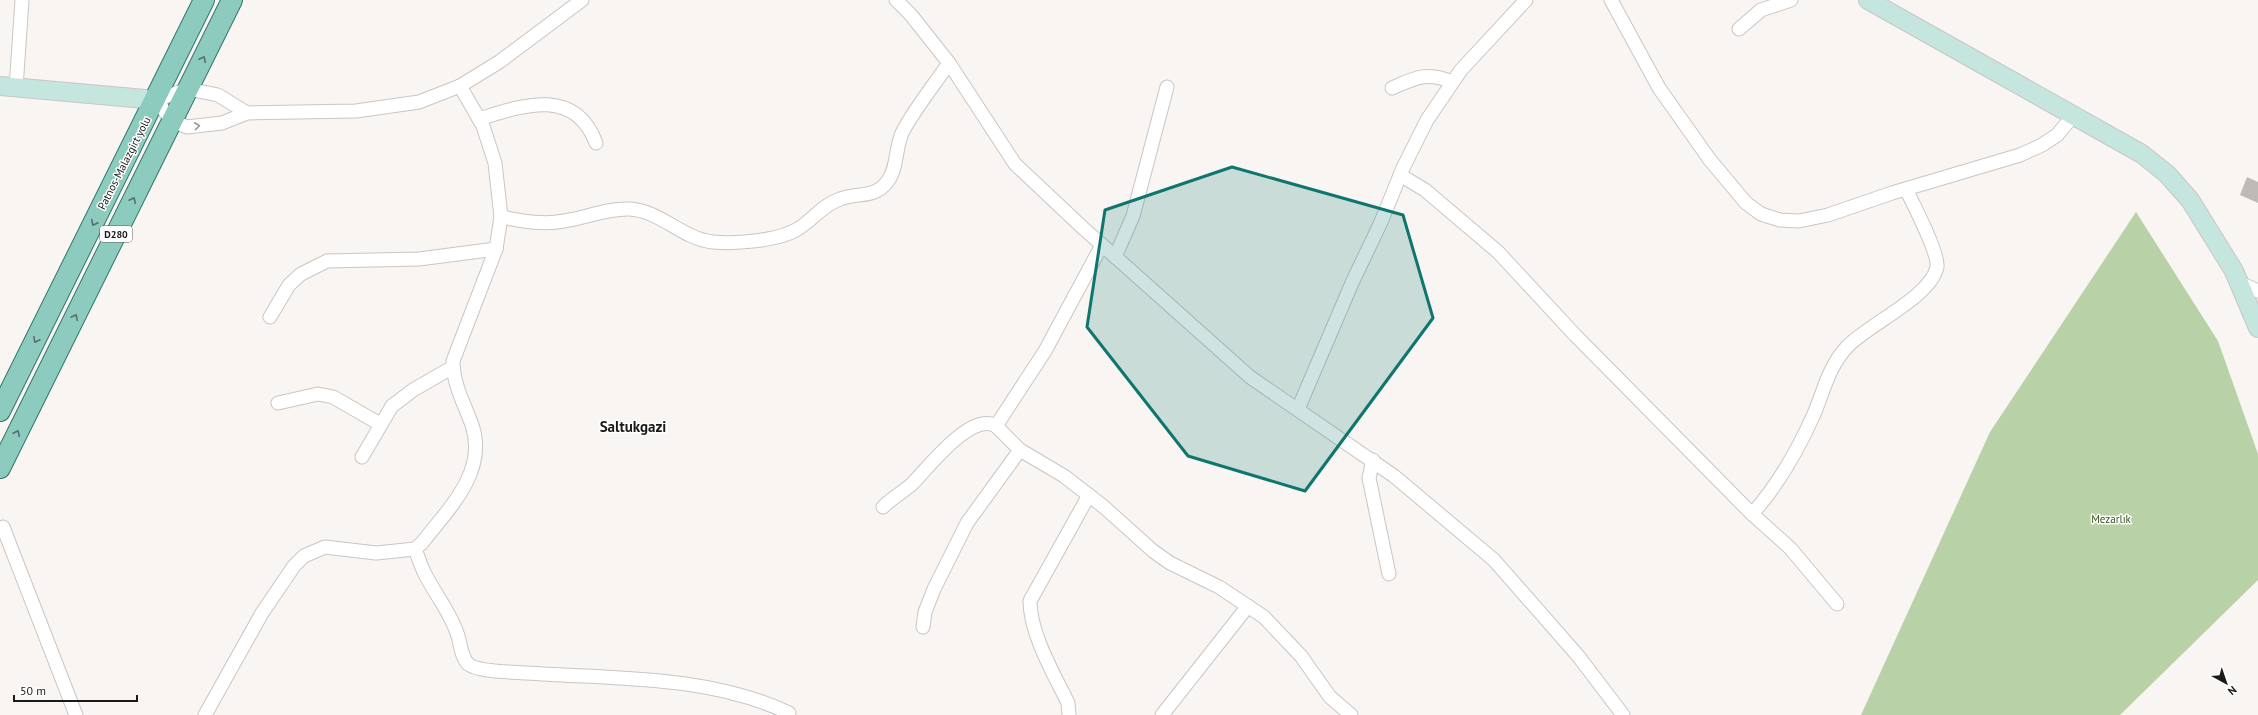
<svg xmlns="http://www.w3.org/2000/svg" width="2258" height="715" font-family="'PT Sans',sans-serif">
	<style>
		.green { fill: #b9d1a6 }
		.building { fill: #bdbab8 }
		.lines { fill: none; stroke-linecap: round; stroke-linejoin: round }
		.street-casing { stroke: #c9c6c4; stroke-width: 15 }
		.secondary-casing { stroke: #c9c6c4; stroke-width: 20 }
		.primary-casing { stroke: #327668; stroke-width: 22 }
		.street { stroke: #fff; stroke-width: 13 }
		.secondary { stroke: #c5e5df; stroke-width: 18 }
		.primary { stroke: #8ccbbe; stroke-width: 20 }
		.oneway { stroke: #54726c }
		.oneway2 { stroke: #989898 }
		.marked { fill: #0f766e; fill-opacity: 0.2; stroke: #0f766e; stroke-width: 3; stroke-linejoin: round }
		.labels { text-anchor: middle; dominant-baseline: central; stroke-width: 3; stroke-linejoin: round; paint-order: stroke }
		.shield { fill: #fff; stroke: #5f5f5e; stroke-width: 1 }
		.shield-label { font-size: 10px; font-weight: bold; fill: #1b1a19 }
		.street-label { font-size: 11px; fill: #1b1a19; stroke: #fff }
		.park-label { font-size: 11px; fill: #355116; stroke: #fff }
		.district-label { font-size: 15px; font-weight: bold; fill: #1b1a19; stroke: #fff }
	</style>
	<rect width="100%" height="100%" fill="#f8f5f3"/>
	<polygon class="green" points="2136,212 2218,341 2258,454 2258,580 2120,715 1861,715 1990,432"/>
	<polygon class="building" points="2247,177 2258,182 2258,203 2240,195"/>
	<g class="lines">
		<defs>
			<g id="street">
				<polyline points="896,0 911,15 949,63 1015,164 1083,228 1250,377 1394,476 1494,560 1579,657 1623,715"/>
				<polyline points="1611,0 1659,88 1710,160 1746,203 1761,214 1780,220 1799,221 1828,215 1892,193 2020,155 2042,145 2057,135 2073,116"/>
				<polyline points="1739,29 1761,10 1791,0"/>
				<polyline points="16,88 22,0"/>
				<path d="M1392,88c23,-10 35,-17 60,-6"/>
				<polyline points="247,113 218,95 188,89 156,100 172,121 187,127 222,123 247,113 356,111 419,102 460,86 499,62 582,0"/>
				<path d="M479,119c44,-14 96,-32 117,24"/>
				<polyline points="1400,175 1425,190 1498,252 1575,335 1752,514 1790,548 1837,604"/>
				<path d="M501,217c22,4 41,8 63,4 21,-3 44,-13 65,-12 31,1 53,30 84,33 22,2 63,-1 83,-12 16,-9 26,-25 44,-31 18,-7 34,0 47,-17 11,-13 8,-36 16,-51 13,-24 31,-46 46,-68"/>
				<polyline points="1102,245 1045,351 996,426 1020,450 1064,476 1104,507 1153,551 1170,563 1219,587 1264,617 1301,656 1330,697 1351,715"/>
				<polyline points="1115,257 1133,216 1167,87"/>
				<polyline points="2238,282 2258,291"/>
				<polyline points="270,317 289,285 301,274 327,261 419,259 496,249"/>
				<polyline points="278,403 318,394 333,397 380,424"/>
				<polyline points="1298,409 1352,283 1381,222 1403,168 1427,120 1461,70 1526,0"/>
				<polyline points="362,457 392,406 413,390 453,367"/>
				<polyline points="1373,460 1369,478 1389,574"/>
				<path d="M883,507c9,-9 20,-15 29,-23 16,-16 59,-73 84,-58"/>
				<path d="M1752,514c27,-30 46,-64 62,-100 10,-24 15,-48 33,-67 20,-22 84,-50 90,-80 2,-14 -24,-63 -31,-78"/>
				<polyline points="3,527 76,715"/>
				<path d="M415,549c3,8 6,17 10,25 10,20 25,38 32,59 4,10 3,22 11,31 9,8 46,8 59,9 87,6 182,2 262,40"/>
				<polyline points="923,627 925,612 934,589 967,523 1020,450"/>
				<path d="M205,715l57,-102 32,-47 10,-10 21,-9 51,6 39,-4 7,-6c26,-34 66,-71 50,-118 -8,-22 -19,-41 -19,-64l43,-112 5,-32 -6,-54 -12,-37 -23,-40"/>
				<path d="M1069,715l-1,-12c-14,-29 -38,-69 -38,-102l59,-106"/>
				<polyline points="1162,715 1248,606"/>
			</g>
			<g id="secondary">
				<polyline points="1868,0 2142,154 2167,174 2190,200 2234,271 2258,328"/>
				<polyline points="0,86 156,100"/>
			</g>
			<g id="primary">
				<polyline points="0,411 204,0"/>
				<polyline points="0,468 232,0"/>
			</g>
		</defs>
		<use href="#street" class="street-casing"/>
		<use href="#secondary" class="secondary-casing"/>
		<use href="#primary" class="primary-casing"/>
		<use href="#street" class="street"/>
		<use href="#secondary" class="secondary"/>
		<use href="#primary" class="primary"/>
	</g>
	<defs><path id="oneway-chevron" d="M-2-3.5L2.5 0L-2 3.5" fill="none" stroke-width="1.6" stroke-linecap="round" stroke-linejoin="round"/></defs>
	<g class="oneway">
		<use href="#oneway-chevron" transform="translate(203 59) rotate(-64)"/>
		<use href="#oneway-chevron" transform="translate(133 200) rotate(-64)"/>
		<use href="#oneway-chevron" transform="translate(94 223) rotate(117)"/>
		<use href="#oneway-chevron" transform="translate(75 317) rotate(-64)"/>
		<use href="#oneway-chevron" transform="translate(36 340) rotate(117)"/>
		<use href="#oneway-chevron" transform="translate(17 433) rotate(-64)"/>
	</g>
	<use class="oneway2" href="#oneway-chevron" transform="translate(197 126) rotate(-6)"/>
	<path class="marked" d="M1232,167l171,48 30,103 -128,173 -117,-35 -101,-129 18,-117z"/>
	<g class="labels">
		<rect class="shield" x="100" y="226" width="32" height="16" rx="3"/>
		<g class="shield-label">
			<text x="116" y="234">D280</text>
		</g>
		<g class="street-label">
			<text transform="translate(124 163) rotate(-63)">Patnos-Malazgirt yolu</text>
		</g>
		<g class="park-label">
			<text x="2111" y="519">Mezarlık</text>
		</g>
		<g class="district-label">
			<text x="633" y="426">Saltukgazi</text>
		</g>
	</g>
	<g transform="translate(2226 683) rotate(140)" stroke="#ffffff" stroke-width="3" paint-order="stroke">
	<path d="M0-3L7 15L0 10L-7 15Z" fill="#1b1a19"/>
	<text y="-6" font-size="11" font-weight="bold" text-anchor="middle" fill="#1b1a19">N</text>
	</g>
	<path d="M14 695v6h123v-6" fill="none" stroke="#1b1a19" stroke-width="2"/>
	<text x="20" y="695" font-size="12" fill="#1b1a19" stroke="#ffffff" stroke-width="3" paint-order="stroke">50 m</text>
</svg>
